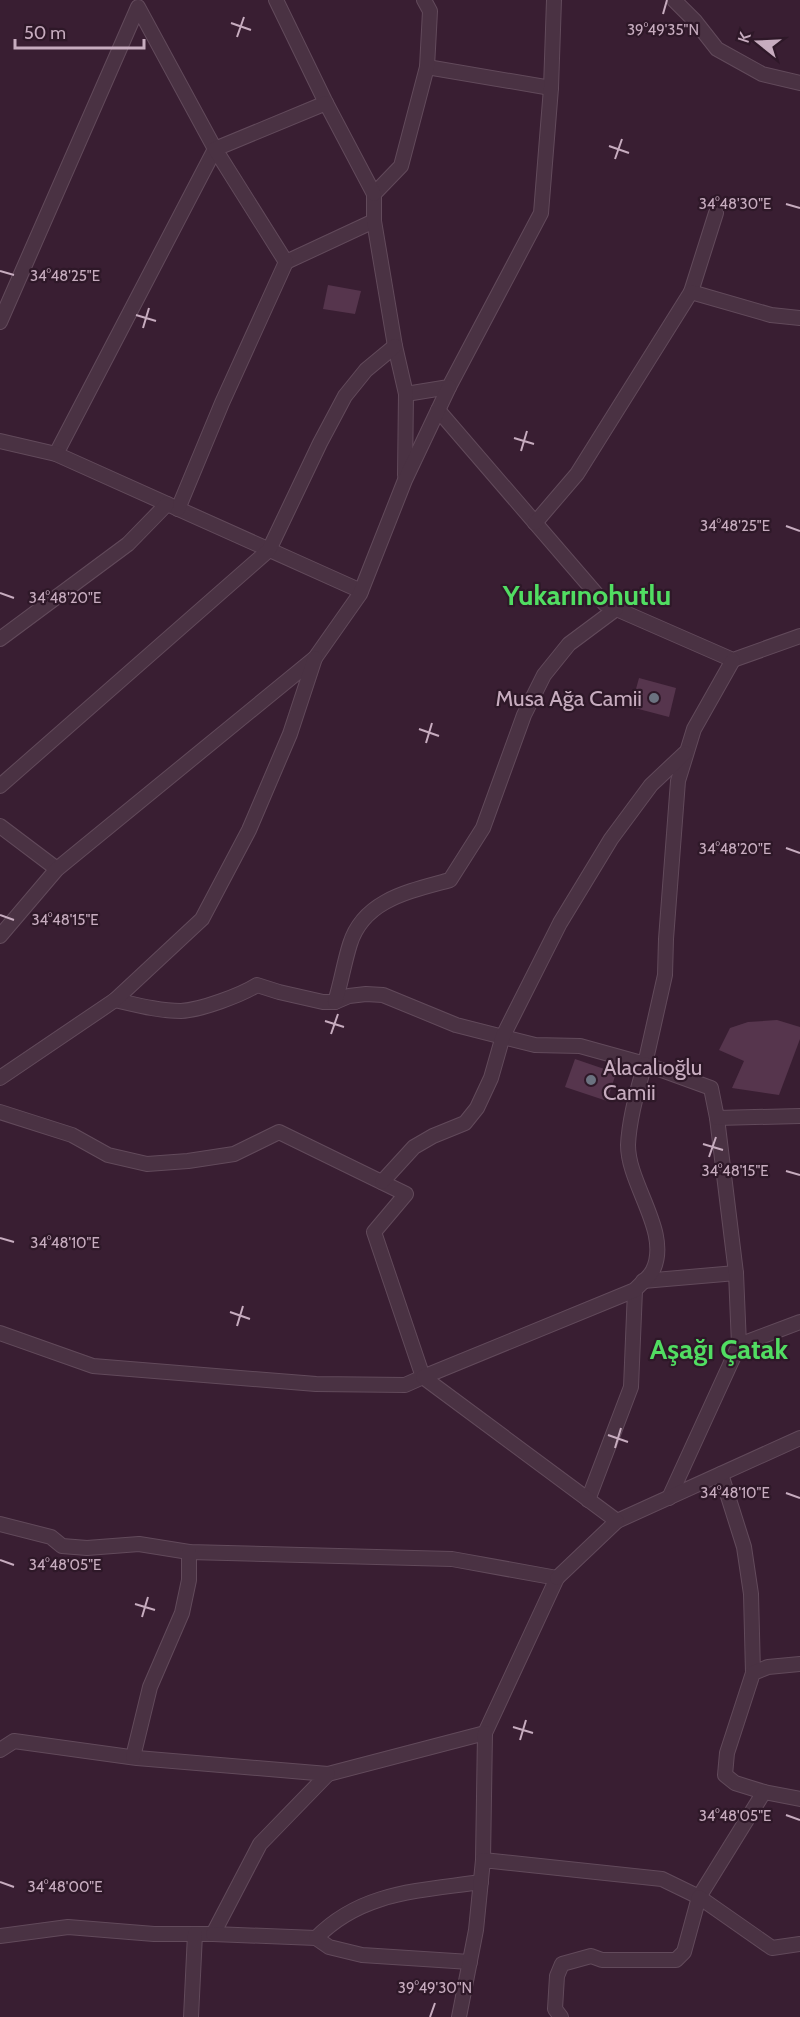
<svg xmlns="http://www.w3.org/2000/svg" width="800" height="2017" font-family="Cabin,sans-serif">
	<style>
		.building { fill: #56354d }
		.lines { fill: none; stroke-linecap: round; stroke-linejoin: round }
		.street-casing { stroke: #624a5b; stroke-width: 16 }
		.street { stroke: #4a3243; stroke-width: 14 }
		.ticks { fill: none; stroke: #c7acbf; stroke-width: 2 }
		.worship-dot { fill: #6b7280; stroke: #2e1828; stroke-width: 2 }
		.labels { text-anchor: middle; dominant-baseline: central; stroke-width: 4.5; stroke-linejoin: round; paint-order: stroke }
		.poi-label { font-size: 22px; fill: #c7acbf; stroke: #2e1828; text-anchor: end }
		.district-label { font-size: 28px; font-weight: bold; fill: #51dd62; stroke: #2e1828 }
		.ticks-label { font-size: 15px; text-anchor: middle; fill: #c7acbf; stroke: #2e1828; stroke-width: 4.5; stroke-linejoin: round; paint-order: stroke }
	</style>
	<rect width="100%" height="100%" fill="#391e32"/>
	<g class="building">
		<polygon points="328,285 361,291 355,314 323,309"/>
		<polygon points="639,678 676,688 669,717 631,707"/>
		<polygon points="777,1020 800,1027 800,1039 779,1095 732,1088 744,1061 719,1050 730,1028 748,1022"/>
		<polygon points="575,1059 616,1073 607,1101 565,1087"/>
	</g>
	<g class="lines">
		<defs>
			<g id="street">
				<polyline points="276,0 326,103"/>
				<polyline points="674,0 695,21 717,49 762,74 800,83"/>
				<polyline points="427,67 551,88"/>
				<polyline points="286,262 374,221"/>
				<polyline points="691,292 716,213"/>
				<polyline points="0,322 138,7 215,149 56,454"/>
				<polyline points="406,394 449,387 541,213 551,88 554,0"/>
				<polyline points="438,410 605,604 733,660 800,636"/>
				<polyline points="0,441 56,454 361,591"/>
				<polyline points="405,475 406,394 395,346 374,221 374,194 401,166 427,67 430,11 424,0"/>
				<polyline points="178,509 222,403 286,262 215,149 326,103 374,194"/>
				<polyline points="535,523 577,474 691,292 771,315 800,318"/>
				<polyline points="0,639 128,544 167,504"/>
				<polyline points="0,786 269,550 320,443 345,396 366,370 395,346"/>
				<polyline points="0,826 57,869"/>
				<polyline points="0,936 57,869 315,658 360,594 405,480 449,387"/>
				<path d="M115,1000c22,5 44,11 66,11 20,-1 60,-16 76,-26l22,7 44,10h12l14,-6 17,-2 17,1 73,30 79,20 45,1 65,18 20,-89 1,-36 12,-158 16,-52 39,-69"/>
				<path d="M335,1002c6,-19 9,-39 15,-58 14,-45 61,-53 100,-64l33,-52 41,-113 20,-40 25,-31 47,-35"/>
				<polyline points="0,1078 115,1000 202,919 249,830 290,734 315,658"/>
				<polyline points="0,1112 72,1135 108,1155 147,1164 188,1161 234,1154 279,1132 406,1194 374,1232 423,1377 405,1385 316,1384 93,1366 0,1333"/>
				<polyline points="382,1182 414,1147 433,1136 465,1123 477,1108 491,1078 503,1036 560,923 611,839 651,785 685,753"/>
				<polyline points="643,1281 736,1273"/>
				<polyline points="739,1345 800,1322"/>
				<polyline points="721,1474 744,1547 751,1594 753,1673"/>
				<polyline points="669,1498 739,1345 736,1273 717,1118"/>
				<polyline points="588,1500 631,1387 635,1290"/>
				<polyline points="617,1521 800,1438"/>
				<polyline points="0,1524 51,1537 62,1546 87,1548 139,1544 189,1552 452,1559 557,1578 485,1733 328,1774"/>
				<path d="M557,1578l60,-57 -194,-144 212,-87c5,-6 15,-13 18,-20 18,-38 -25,-85 -25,-125 1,-23 10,-58 17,-81l66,24 6,30 83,-2"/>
				<polyline points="0,1750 14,1741 137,1758 328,1774 260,1844 213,1934 154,1934 68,1927 0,1936"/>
				<polyline points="133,1757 150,1687 182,1613 189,1580 189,1552"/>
				<polyline points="764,1792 735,1783 725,1775 727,1753 753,1673 768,1667 800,1664"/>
				<polyline points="483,1860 485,1733"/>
				<polyline points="213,1934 316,1938 329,1947 362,1955 470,1962"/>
				<path d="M316,1938c46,-47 104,-47 165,-56"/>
				<polyline points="191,2017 195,1934"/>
				<polyline points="459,2017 476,1930 483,1860 662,1879 699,1897 764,1792 800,1799"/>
				<polyline points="561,2017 555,2009 557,1976 562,1964 591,1956 602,1960 676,1960 684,1952 699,1897 772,1948 800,1944"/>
			</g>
		</defs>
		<use href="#street" class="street-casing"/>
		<use href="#street" class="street"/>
	</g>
	<path class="ticks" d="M663,14l4,-14M231,23l20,7M237,37l7,-20M609,146l20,7M615,159l7,-20M786,204l14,4M0,271l14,4M136,315l20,6M143,328l6,-20M514,438l20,6M521,451l6,-20M786,526l14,5M0,593l14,5M419,729l20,7M426,743l6,-20M786,848l14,5M0,915l14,5M325,1021l19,6M331,1034l7,-20M703,1144l20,6M709,1157l7,-20M786,1171l14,4M0,1238l14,4M230,1312l20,7M237,1326l6,-20M608,1435l20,7M615,1448l6,-20M786,1493l14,5M0,1560l14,5M135,1604l20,6M142,1617l6,-20M513,1727l20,6M520,1740l6,-20M786,1815l14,5M0,1882l14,5M430,2017l5,-14"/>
	<g class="worship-dot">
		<circle cx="654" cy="698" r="6"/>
		<circle cx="591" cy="1080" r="6"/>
	</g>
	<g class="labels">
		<g class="poi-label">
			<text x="642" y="698">Musa Ağa Camii</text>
			<text x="603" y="1067" text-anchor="start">Alacalıoğlu<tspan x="603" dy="25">Camii</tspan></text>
		</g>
		<g class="district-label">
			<text x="587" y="595">Yukarınohutlu</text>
			<text x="719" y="1349">Aşağı Çatak</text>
		</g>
	</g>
	<g class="ticks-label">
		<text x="663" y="35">39°49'35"N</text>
		<text x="735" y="209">34°48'30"E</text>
		<text x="65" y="281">34°48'25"E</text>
		<text x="735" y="531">34°48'25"E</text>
		<text x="65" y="603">34°48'20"E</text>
		<text x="735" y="854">34°48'20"E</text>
		<text x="65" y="925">34°48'15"E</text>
		<text x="735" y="1176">34°48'15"E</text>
		<text x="65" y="1248">34°48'10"E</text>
		<text x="735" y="1498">34°48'10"E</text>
		<text x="65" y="1570">34°48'05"E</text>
		<text x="735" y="1821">34°48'05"E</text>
		<text x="65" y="1892">34°48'00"E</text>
		<text x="435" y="1993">39°49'30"N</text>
	</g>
	<g transform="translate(758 42) rotate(288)" stroke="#2e1828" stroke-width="4.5" paint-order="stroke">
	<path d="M0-4.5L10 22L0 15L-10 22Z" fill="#c7acbf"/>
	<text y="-9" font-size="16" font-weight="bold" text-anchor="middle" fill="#c7acbf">K</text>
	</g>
	<path d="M15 39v9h129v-9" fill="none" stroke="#c7acbf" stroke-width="3"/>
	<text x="24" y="39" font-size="18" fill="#c7acbf" stroke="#2e1828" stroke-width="4.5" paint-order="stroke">50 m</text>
</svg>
